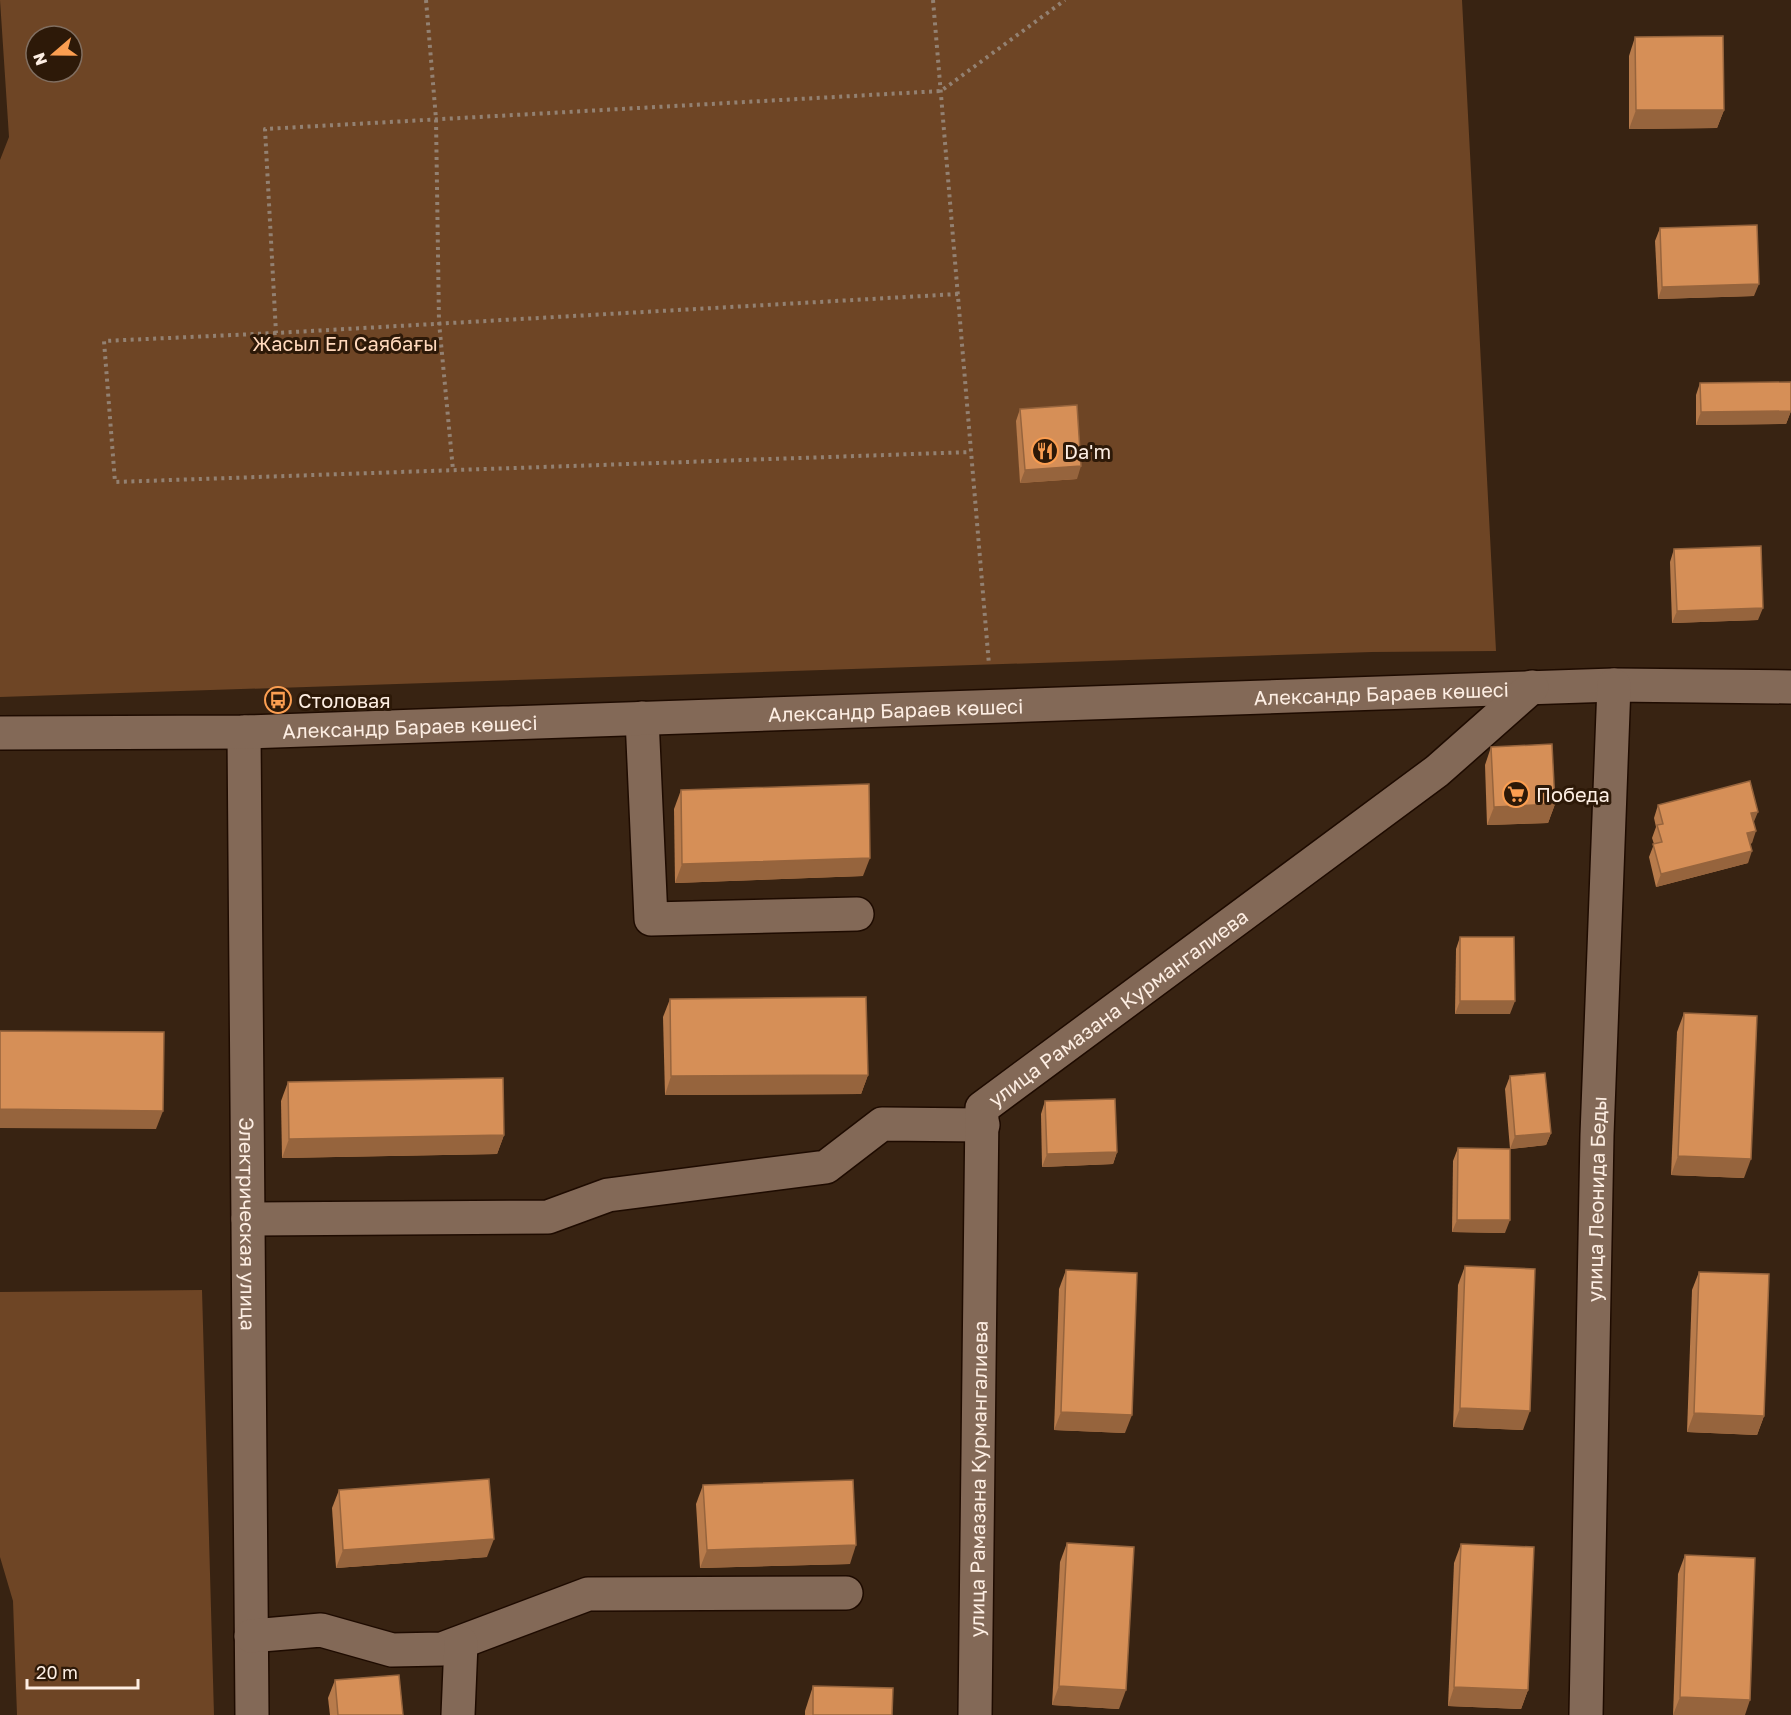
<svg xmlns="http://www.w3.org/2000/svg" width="1791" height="1715" font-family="'Golos Text',sans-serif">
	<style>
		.green { fill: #6e4525; fill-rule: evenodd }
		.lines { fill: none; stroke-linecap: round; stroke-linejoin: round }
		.minor-casing { stroke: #1e0b00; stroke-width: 36 }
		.path { stroke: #938172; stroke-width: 4; stroke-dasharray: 3 4.5; stroke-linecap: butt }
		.minor { stroke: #836957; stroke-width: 33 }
		.wall { fill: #b87b4b }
		.shaded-wall { fill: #96643d }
		.building { fill: #d68f57; stroke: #96643d; stroke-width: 1.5 }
		.labels { text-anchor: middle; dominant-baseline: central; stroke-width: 6; stroke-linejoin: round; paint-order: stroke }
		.park-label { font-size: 20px; fill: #ffd8bc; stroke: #2d1908 }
		.poi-label { font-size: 20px; fill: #fdeee3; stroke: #2d1908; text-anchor: start }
		.street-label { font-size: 20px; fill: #fdeee3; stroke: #2d1908 }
	</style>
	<rect width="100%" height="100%" fill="#382312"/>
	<g class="green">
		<path d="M0,0h1462l34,651 -124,1 -1372,45v-537l9,-23zM36,36h36v36h-36z"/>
		<polygon points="202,1290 214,1715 17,1715 13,1601 0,1557 0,1292"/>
	</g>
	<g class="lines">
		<defs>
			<g id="minor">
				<polyline points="642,718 651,919 857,914"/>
				<path id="s1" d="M244,732l8,983"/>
				<path id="s2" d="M0,733l244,-1 1370,-47 177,2"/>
				<polyline points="248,1219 548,1217 608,1195 826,1167 882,1124 983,1125"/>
				<polyline points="251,1636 321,1630 392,1650 442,1649 588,1594 846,1593"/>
				<polyline points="458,1715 461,1643"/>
				<path id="s3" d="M975,1715l7,-607 455,-337 95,-84"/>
				<path id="s4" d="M1586,1715l11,-580 17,-450"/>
			</g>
		</defs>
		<use href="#minor" class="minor-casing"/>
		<g class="path">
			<polyline points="426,0 436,119 439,322 453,470"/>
			<polyline points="933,0 989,665"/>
			<polyline points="958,294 276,333 265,129 941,91 1065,0"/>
			<polyline points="276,333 104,341 115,482 971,452"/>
		</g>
		<use href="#minor" class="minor"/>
	</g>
	<g class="wall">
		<polygon points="1635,37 1724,110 1717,128 1629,129 1629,56"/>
		<polygon points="1660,228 1754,296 1658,299 1655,241"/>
		<polygon points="1700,383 1791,411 1786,424 1696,425 1696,395"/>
		<polygon points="1020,409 1077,479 1020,483 1016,421"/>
		<polygon points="1674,549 1758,620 1672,623 1670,562"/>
		<polygon points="1491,747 1555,804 1548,823 1487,825 1485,765"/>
		<polygon points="681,790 863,876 675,883 674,809"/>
		<polygon points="1658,805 1754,822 1752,843 1750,844 1748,863 1656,887 1649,857 1654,844 1652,838 1656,827 1654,818"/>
		<polygon points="1460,937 1510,1014 1455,1014 1456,949"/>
		<polygon points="670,999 868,1075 861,1094 665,1095 663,1017"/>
		<polygon points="1684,1013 1744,1178 1671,1175 1677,1032"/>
		<polygon points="1510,1076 1551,1133 1546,1145 1510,1149 1505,1089"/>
		<polygon points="288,1082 504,1135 497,1154 282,1158 281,1101"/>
		<polygon points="1045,1101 1117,1152 1113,1164 1042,1167 1041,1114"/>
		<polygon points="1458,1148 1505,1233 1452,1232 1453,1161"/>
		<polygon points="1465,1266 1523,1430 1453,1427 1458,1285"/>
		<polygon points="1066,1270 1125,1433 1054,1430 1059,1289"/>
		<polygon points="1699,1272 1764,1416 1757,1435 1687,1432 1692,1290"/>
		<polygon points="703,1485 850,1564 700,1568 696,1504"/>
		<polygon points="339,1490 487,1557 336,1568 332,1508"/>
		<polygon points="1067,1543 1119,1709 1052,1705 1060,1562"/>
		<polygon points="1461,1544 1528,1690 1521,1709 1448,1706 1454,1563"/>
		<polygon points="1685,1555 1745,1715 1673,1715 1678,1574"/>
		<polygon points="335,1680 403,1715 330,1715 328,1698"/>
		<polygon points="813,1686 892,1715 805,1715 805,1711"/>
	</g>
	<g class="shaded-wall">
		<polygon points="1636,110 1724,110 1717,128 1629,129"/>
		<polygon points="1759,284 1754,296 1658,299 1662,287"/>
		<polygon points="1791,411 1786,424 1696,425 1701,412"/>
		<polygon points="1081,466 1077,479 1020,483 1025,470"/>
		<polygon points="1763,608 1758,620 1672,623 1677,611"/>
		<polygon points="1555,804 1548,823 1487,825 1494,807"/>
		<polygon points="1758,812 1753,824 1751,813"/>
		<polygon points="1756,831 1752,843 1743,845 1747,833"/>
		<polygon points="1752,851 1748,863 1656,887 1661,874"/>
		<polygon points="870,858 863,876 675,883 682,864"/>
		<polygon points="1460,1001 1515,1001 1510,1014 1455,1014"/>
		<polygon points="868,1075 861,1094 665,1095 671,1076"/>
		<polygon points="0,1109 163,1111 156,1129 0,1128"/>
		<polygon points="1551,1133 1546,1145 1510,1149 1515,1136"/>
		<polygon points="504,1135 497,1154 282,1158 289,1139"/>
		<polygon points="1117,1152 1113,1164 1042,1167 1047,1154"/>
		<polygon points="1678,1156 1751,1159 1744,1178 1671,1175"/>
		<polygon points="1457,1220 1510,1220 1505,1233 1452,1232"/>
		<polygon points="1460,1408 1530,1411 1523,1430 1453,1427"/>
		<polygon points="1061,1412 1132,1415 1125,1433 1054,1430"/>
		<polygon points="1694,1413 1764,1416 1757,1435 1687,1432"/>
		<polygon points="494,1539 487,1557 336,1568 343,1550"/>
		<polygon points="856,1545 850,1564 700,1568 707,1550"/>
		<polygon points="1059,1686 1126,1690 1119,1709 1052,1705"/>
		<polygon points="1454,1687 1528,1690 1521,1709 1448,1706"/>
		<polygon points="1680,1697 1750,1700 1745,1715 1673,1715"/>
	</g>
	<g class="building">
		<polygon points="1723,36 1724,110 1636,110 1635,37"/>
		<polygon points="1757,225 1759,284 1662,287 1660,228"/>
		<polygon points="1791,382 1791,411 1701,412 1700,383"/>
		<polygon points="1077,405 1081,466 1025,470 1020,409"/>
		<polygon points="1761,546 1763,608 1677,611 1674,549"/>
		<polygon points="1552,744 1555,804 1494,807 1491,747"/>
		<polygon points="1750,781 1758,812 1751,813 1756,831 1747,833 1752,851 1661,874 1653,844 1662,842 1657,825 1663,824 1658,805"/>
		<polygon points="869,784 870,858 682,864 681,790"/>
		<polygon points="1460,937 1514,937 1515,1001 1460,1001"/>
		<polygon points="866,997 868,1075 671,1076 670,999"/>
		<polygon points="1684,1013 1757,1016 1751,1159 1678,1156"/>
		<polygon points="0,1031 164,1032 163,1111 0,1109"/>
		<polygon points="1545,1073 1551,1133 1515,1136 1510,1076"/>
		<polygon points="503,1078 504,1135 289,1139 288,1082"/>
		<polygon points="1115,1099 1117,1152 1047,1154 1045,1101"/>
		<polygon points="1458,1148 1510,1149 1510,1220 1457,1220"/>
		<polygon points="1465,1266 1535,1269 1530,1411 1460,1408"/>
		<polygon points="1066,1270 1137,1273 1132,1415 1061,1412"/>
		<polygon points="1699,1272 1769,1274 1764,1416 1694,1413"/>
		<polygon points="489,1479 494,1539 343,1550 339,1490"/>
		<polygon points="853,1480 856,1545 707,1550 703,1485"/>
		<polygon points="1067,1543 1134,1547 1126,1690 1059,1686"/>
		<polygon points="1461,1544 1534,1547 1528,1690 1454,1687"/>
		<polygon points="1685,1555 1755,1558 1750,1700 1680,1697"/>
		<polygon points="399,1675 403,1715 338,1715 335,1680"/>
		<polygon points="813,1686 893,1688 892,1715 813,1715"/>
	</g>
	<defs>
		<symbol id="restaurant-ring" viewBox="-11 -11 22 22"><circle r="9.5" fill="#2d1908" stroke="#fb9e51" stroke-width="1.5"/><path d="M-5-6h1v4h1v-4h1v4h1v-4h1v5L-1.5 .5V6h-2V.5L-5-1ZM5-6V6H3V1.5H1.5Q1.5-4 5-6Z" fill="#fb9e51"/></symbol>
		<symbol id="bus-ring" viewBox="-11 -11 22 22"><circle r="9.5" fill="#2d1908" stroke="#fb9e51" stroke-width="1.5"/><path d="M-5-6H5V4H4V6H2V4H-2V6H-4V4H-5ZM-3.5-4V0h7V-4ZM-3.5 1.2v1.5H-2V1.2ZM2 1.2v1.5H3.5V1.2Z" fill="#fb9e51"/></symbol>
		<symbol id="supermarket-ring" viewBox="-11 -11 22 22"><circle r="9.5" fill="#2d1908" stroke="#fb9e51" stroke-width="1.5"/><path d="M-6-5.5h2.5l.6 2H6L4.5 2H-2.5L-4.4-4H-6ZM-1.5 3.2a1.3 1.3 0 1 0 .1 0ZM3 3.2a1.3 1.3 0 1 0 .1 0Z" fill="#fb9e51"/></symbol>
	</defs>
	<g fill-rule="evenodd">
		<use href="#restaurant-ring" x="1030" y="436" width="30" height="30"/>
		<use href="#bus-ring" x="263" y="685" width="30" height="30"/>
		<use href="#supermarket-ring" x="1501" y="779" width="30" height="30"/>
	</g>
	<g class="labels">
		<g class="park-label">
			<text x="345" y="343">Жасыл Ел Саябағы</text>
		</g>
		<g class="poi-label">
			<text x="1064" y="451">Da'm</text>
			<text x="298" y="700">Столовая</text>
			<text x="1536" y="794">Победа</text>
		</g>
		<g class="street-label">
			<text stroke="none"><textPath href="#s2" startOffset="1382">Александр Бараев көшесі</textPath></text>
			<text stroke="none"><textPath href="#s2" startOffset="896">Александр Бараев көшесі</textPath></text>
			<text stroke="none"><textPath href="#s2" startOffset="410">Александр Бараев көшесі</textPath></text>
			<text stroke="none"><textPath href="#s3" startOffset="776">улица Рамазана Курмангалиева</textPath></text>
			<text stroke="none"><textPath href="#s4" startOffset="516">улица Леонида Беды</textPath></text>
			<text stroke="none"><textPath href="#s1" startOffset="492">Электрическая улица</textPath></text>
			<text stroke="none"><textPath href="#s3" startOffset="236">улица Рамазана Курмангалиева</textPath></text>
		</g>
	</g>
	<g transform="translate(54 54) rotate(250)"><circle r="28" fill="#2d1908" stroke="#806e60" stroke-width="1.5"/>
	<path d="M0-4.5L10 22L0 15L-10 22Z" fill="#fb9e51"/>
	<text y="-9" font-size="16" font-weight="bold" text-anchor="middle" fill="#fdeee3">N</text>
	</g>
	<path d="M27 1679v9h111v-9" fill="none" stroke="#fdeee3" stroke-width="3"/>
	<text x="36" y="1679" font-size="18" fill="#fdeee3" stroke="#2d1908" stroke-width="4.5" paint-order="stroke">20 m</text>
</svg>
